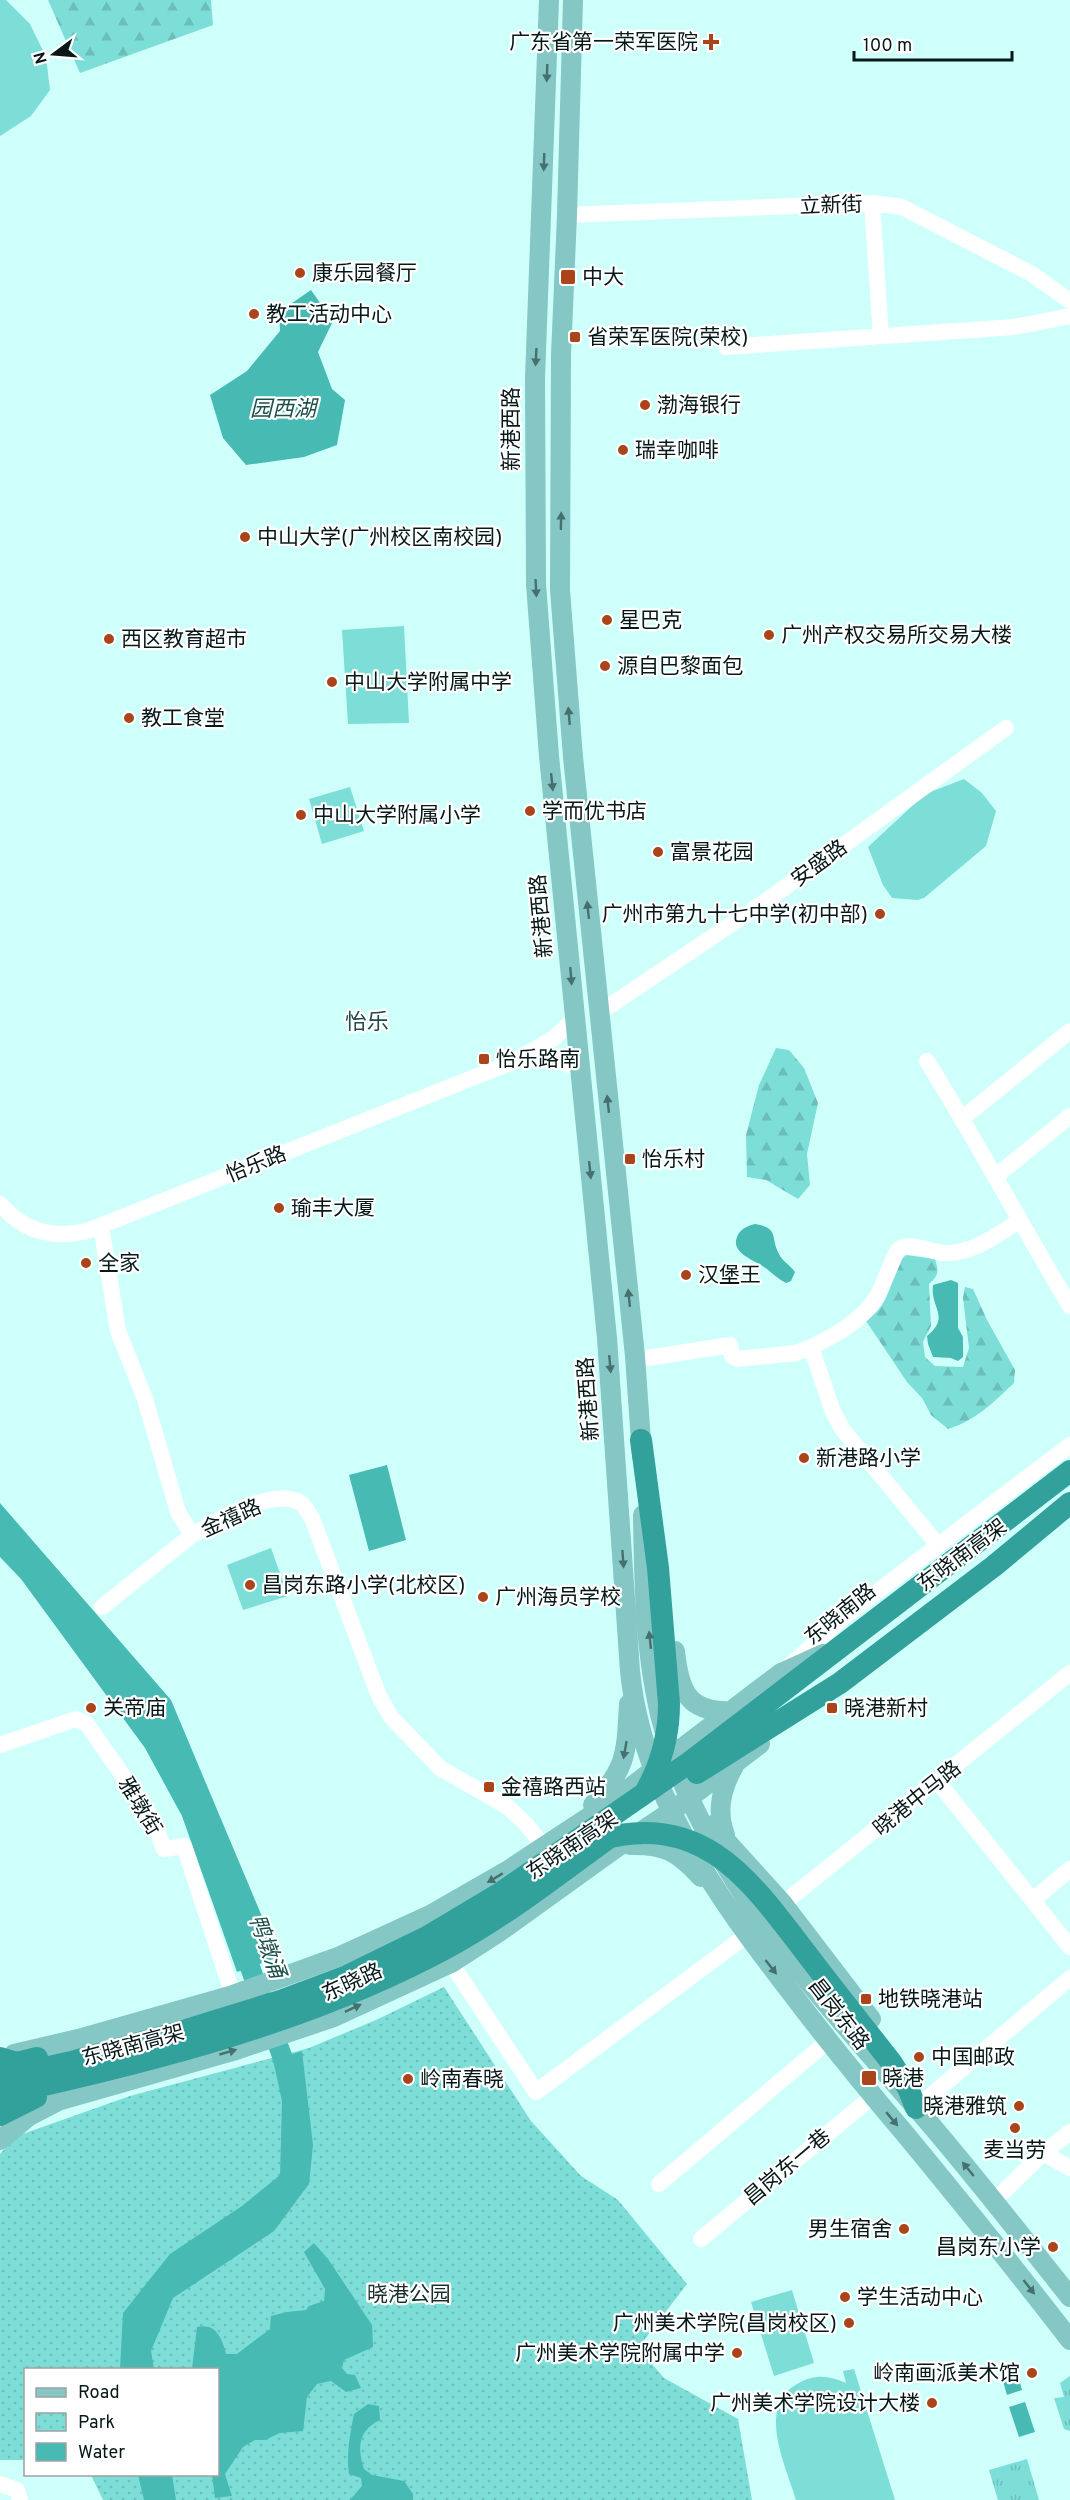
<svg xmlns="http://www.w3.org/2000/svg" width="1070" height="2500" viewBox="0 0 1070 2500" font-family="Overpass,'Noto Sans SC',sans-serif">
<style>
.grass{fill:url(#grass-tufts)}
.forest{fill:url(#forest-firs)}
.park{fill:url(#park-dots)}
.pitch{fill:#7dded8}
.water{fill:#47bab4}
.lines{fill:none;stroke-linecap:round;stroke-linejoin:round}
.river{stroke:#47bab4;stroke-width:20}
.minor{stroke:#fff;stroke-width:16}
.major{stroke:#84c7c4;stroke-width:20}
.highway{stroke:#32a19c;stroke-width:22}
.oneway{fill:#45706e}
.poi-dot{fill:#aa441a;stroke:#fff;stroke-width:2}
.labels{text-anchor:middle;stroke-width:4.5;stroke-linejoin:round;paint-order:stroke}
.poi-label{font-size:21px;fill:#061817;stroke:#fff;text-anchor:start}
.street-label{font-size:21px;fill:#061817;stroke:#fff}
.park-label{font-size:21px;fill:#1a2f2d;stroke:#fff}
.water-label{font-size:22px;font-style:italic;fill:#1d4f4c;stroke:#fff}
.neighbourhood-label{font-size:22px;fill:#214c4a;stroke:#fff}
</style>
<defs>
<pattern id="grass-tufts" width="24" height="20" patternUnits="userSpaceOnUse" patternTransform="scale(1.5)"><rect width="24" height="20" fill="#7dded8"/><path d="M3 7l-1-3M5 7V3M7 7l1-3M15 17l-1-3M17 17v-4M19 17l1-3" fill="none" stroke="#6bbeb9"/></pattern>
<pattern id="forest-firs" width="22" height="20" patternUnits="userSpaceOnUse" patternTransform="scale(1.5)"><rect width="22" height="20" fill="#7dded8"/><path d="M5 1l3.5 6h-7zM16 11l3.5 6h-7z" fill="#6bbeb9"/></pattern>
<pattern id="park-dots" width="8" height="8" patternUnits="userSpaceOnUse" patternTransform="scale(1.5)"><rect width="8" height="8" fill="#7dded8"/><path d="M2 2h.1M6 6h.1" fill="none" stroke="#6bbeb9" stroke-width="1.8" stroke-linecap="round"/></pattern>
</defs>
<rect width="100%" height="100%" fill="#cffffb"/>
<!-- grass -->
<path class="grass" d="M1070,2376V2431L1064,2429L1054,2398L1064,2397L1060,2383Z
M1027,2459L1039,2500H998L989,2470Z"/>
<!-- forest -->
<path class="forest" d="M48,0H211L213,25L80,73Z
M776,1048L789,1050L804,1068L818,1103L807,1154L810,1185L798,1199L766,1180L747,1177L746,1135L759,1085Z
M906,1255L935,1259C939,1272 939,1275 929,1284L931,1326L923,1342L925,1357L935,1366L963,1367L969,1348L963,1298L965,1287L973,1289L987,1320L1015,1370L1014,1383C994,1402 975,1421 948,1429L931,1415L922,1398L907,1382L866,1321C897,1300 887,1271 906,1255Z"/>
<!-- park -->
<path class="park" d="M444,1987L531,2121L581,2176L618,2200L687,2284L638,2348L664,2378L738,2419L752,2500H103L91,2475L218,2474V2370H26L25,2460H0V2154L17,2136L130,2096L309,2048L376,2020Z"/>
<!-- pitch -->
<path class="pitch" d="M0,0H6L30,24L46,57L50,90L31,116L0,136Z
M404,626L409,723L348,724L342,630Z
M964,779L982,793L996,811L986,846L924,898L917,900L892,898L883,885L868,847L925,794Z
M350,787L364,831L322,844L309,799Z
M271,1548L288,1596L243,1610L227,1565Z
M792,2290L814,2363L774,2376L751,2302Z
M854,2369L895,2500H796C786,2466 756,2407 797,2384C814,2374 828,2375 846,2383L843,2371Z"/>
<!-- water -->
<path class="water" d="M311,290L333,321L318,352L332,389L345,400L337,445L304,457L246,465L223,438L210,395L247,371L280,331L279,312Z
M755,1224C780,1228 770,1238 779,1254C782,1261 790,1265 795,1272L791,1281L786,1283C778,1279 773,1274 767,1269C757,1261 730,1254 737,1237C740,1229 747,1226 755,1224Z
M951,1280L958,1283V1328L963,1337V1357L958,1361L951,1358L933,1357L928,1344L927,1336C951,1316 930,1309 933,1285Z
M387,1465L406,1540L369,1551L349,1475Z
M0,1503L171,1700L279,1957L237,1972L182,1816L145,1748L21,1579L0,1557Z
M302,2051L313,2145L309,2184L274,2231L173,2298L151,2351L154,2369H120L123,2313L170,2254L242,2206L280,2175L282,2101L273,2060Z
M314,2243L328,2259L372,2325L373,2347L344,2360L342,2368L347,2374L355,2375L361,2388L346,2392L331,2381L317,2384L307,2397L303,2431L280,2433L265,2440H255L243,2447L225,2474L232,2496L215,2498L212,2475L218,2474V2370L192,2369L197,2327C216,2323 222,2338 226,2354H237L270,2329L271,2316L287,2312L306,2310L309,2306L324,2301L325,2289L304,2252Z
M1014,2361L1022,2390L1007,2395L1000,2371L1006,2369L1005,2364Z
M1025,2402L1035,2432L1019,2437L1009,2407Z
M368,2404L379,2406L380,2420C358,2431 357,2447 364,2469L372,2475L404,2481L413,2494V2500H350L362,2486L361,2478L349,2474C346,2454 350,2434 354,2414Z
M138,2475H172L176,2500H144Z"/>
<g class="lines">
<!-- river -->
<path class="river" d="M241,1942L291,2081"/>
<!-- minor -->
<path class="minor" d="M872,203L881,336
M567,215L872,203L902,207L1032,274L1070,301
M726,347L1014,327L1070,316
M599,1013L766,901L1006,728
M525,1059C546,1055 561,1060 580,1070
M927,1061C977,1141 1021,1225 1070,1306
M963,1118L1070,1031
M995,1177L1070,1116
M0,1204C24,1232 54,1240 90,1230L515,1061L554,1038L575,1018
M101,1226L118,1331L145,1399L178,1512L192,1535C217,1521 273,1486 301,1503C305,1506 309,1514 312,1518L379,1696L391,1717L440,1768L508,1807L526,1824L544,1847
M811,1347C836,1335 860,1322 876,1298C882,1289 895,1252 899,1249C910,1242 933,1252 944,1253C973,1254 995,1236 1019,1221
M635,1360L730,1345L732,1356L737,1359L796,1353L811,1347L833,1412L843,1430L938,1545
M102,1607L192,1535
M788,1667L844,1617L1070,1445
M0,1745L76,1719L87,1724L152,1818L164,1849L184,1846L233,1995
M938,1782L1070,1947
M1033,1900L1070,1869
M774,1911L1070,1673
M451,1963L536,2092L747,1935
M916,2108L1070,1978
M1043,2153L1070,2168
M659,2184L828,2041
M994,2201L1043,2153L1070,2132
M701,2239L873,2096
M0,2484L17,2490L20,2500"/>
<!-- major -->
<path class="major" d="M549,0L535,378L536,584L549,756L607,1338L630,1671C642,1793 717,1897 790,1991C827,2040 866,2088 906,2135C962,2203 1017,2271 1070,2340
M573,0L567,215L561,355L560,590L573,757L635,1356L642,1456
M643,1515C644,1585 645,1659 663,1726C705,1877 825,2002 925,2118C975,2176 1022,2237 1070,2297
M675,1651C679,1691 688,1714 734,1711
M593,1805C628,1766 626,1753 629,1704
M715,1824L727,1842L783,1904L871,2019
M725,1835C716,1811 721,1789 734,1766
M630,1845C665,1844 678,1852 701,1877
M14,2054L78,2039L233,1995L338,1957L432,1914L507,1871L610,1803L781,1673L823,1654
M0,2140L29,2116L58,2101L233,2051L334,2017L451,1963L502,1930L619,1846L672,1811L760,1744"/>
<!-- highway -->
<path class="highway" d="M641,1440L658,1568L669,1704C669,1736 661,1764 646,1791
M697,1773L840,1683L994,1566L1070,1503
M598,1840C703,1810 750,1880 806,1953C834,1990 863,2026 891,2062L908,2088L916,2108
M0,2058L17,2063L37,2058
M0,2078L71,2062L186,2030L280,2001L347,1976L427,1937L499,1894L690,1762L1070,1471
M0,2095C154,2061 310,2022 450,1946C507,1915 559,1874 611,1836
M0,2115L36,2097"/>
</g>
<!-- one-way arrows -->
<defs><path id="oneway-solid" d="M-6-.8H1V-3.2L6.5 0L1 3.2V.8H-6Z" transform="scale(1.5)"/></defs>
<g class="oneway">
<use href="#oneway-solid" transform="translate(547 73) rotate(92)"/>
<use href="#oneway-solid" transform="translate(544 162) rotate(92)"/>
<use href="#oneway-solid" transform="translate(536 357) rotate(93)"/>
<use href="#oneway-solid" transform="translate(561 521) rotate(-89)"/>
<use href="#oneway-solid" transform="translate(536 588) rotate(87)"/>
<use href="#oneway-solid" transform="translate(569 716) rotate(-95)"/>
<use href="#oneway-solid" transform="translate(552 782) rotate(84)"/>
<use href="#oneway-solid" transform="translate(588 910) rotate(-96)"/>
<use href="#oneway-solid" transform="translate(571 976) rotate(85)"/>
<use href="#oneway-solid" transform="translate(608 1104) rotate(-96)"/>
<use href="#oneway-solid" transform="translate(590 1170) rotate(84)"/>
<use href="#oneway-solid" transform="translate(629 1298) rotate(-96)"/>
<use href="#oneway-solid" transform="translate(610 1364) rotate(85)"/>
<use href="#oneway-solid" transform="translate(623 1559) rotate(86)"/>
<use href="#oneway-solid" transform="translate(650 1640) rotate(-96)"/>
<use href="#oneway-solid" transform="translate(625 1750) rotate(100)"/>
<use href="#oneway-solid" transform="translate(495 1878) rotate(149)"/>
<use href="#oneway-solid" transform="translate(771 1967) rotate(52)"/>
<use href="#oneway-solid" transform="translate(353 2008) rotate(-25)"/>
<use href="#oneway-solid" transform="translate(228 2052) rotate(-16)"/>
<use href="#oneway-solid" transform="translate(892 2119) rotate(50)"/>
<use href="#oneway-solid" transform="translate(968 2169) rotate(-129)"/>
<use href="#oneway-solid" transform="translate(1029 2287) rotate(52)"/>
</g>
<!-- markers -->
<g class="poi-dot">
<path d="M708 33h6v6h6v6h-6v6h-6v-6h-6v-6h6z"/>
<circle cx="300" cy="273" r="6"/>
<rect x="560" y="269" width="16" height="16" rx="3"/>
<circle cx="254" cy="314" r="6"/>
<rect x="569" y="331" width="12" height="12" rx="3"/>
<circle cx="645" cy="405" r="6"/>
<circle cx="623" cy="450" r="6"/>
<circle cx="245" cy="537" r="6"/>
<circle cx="607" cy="620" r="6"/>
<circle cx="769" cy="635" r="6"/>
<circle cx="109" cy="639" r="6"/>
<circle cx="605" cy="666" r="6"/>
<circle cx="332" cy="682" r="6"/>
<circle cx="129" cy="718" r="6"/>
<circle cx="530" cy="811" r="6"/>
<circle cx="301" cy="815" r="6"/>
<circle cx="658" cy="852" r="6"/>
<circle cx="880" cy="914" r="6"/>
<rect x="478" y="1053" width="12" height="12" rx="3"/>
<rect x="624" y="1153" width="12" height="12" rx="3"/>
<circle cx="279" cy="1208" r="6"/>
<circle cx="86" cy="1263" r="6"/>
<circle cx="686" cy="1275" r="6"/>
<circle cx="804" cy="1458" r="6"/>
<circle cx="250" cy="1585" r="6"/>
<circle cx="483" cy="1597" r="6"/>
<circle cx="91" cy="1708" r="6"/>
<rect x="826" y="1702" width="12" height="12" rx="3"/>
<rect x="483" y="1781" width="12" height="12" rx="3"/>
<rect x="860" y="1993" width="12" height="12" rx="3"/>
<circle cx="919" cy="2057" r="6"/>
<rect x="861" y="2070" width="16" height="16" rx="3"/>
<circle cx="408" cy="2079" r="6"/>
<circle cx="1019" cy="2106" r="6"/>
<circle cx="1015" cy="2128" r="6"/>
<circle cx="904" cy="2229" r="6"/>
<circle cx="1053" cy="2247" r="6"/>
<circle cx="845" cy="2297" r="6"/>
<circle cx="849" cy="2323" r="6"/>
<circle cx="737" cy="2353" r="6"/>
<circle cx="1032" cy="2373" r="6"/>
<circle cx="932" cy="2403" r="6"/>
</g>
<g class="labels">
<!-- poi labels -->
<g class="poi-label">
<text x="698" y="49" text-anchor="end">广东省第一荣军医院</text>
<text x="312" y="280">康乐园餐厅</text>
<text x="582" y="284">中大</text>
<text x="266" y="321">教工活动中心</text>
<text x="587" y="344">省荣军医院(荣校)</text>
<text x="657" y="412">渤海银行</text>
<text x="635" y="457">瑞幸咖啡</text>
<text x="257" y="544">中山大学(广州校区南校园)</text>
<text x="619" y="627">星巴克</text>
<text x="781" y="642">广州产权交易所交易大楼</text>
<text x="121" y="646">西区教育超市</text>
<text x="617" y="673">源自巴黎面包</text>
<text x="344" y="689">中山大学附属中学</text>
<text x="141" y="725">教工食堂</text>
<text x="542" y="818">学而优书店</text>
<text x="313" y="822">中山大学附属小学</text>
<text x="670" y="859">富景花园</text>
<text x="868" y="921" text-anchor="end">广州市第九十七中学(初中部)</text>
<text x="496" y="1066">怡乐路南</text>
<text x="642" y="1166">怡乐村</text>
<text x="291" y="1215">瑜丰大厦</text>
<text x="98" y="1270">全家</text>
<text x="698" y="1282">汉堡王</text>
<text x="816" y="1465">新港路小学</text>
<text x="262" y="1592">昌岗东路小学(北校区)</text>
<text x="495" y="1604">广州海员学校</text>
<text x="103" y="1715">关帝庙</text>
<text x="844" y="1715">晓港新村</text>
<text x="501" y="1794">金禧路西站</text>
<text x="878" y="2006">地铁晓港站</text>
<text x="931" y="2064">中国邮政</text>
<text x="882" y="2085">晓港</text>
<text x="420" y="2086">岭南春晓</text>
<text x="1007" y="2113" text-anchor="end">晓港雅筑</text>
<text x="1015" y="2157" text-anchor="middle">麦当劳</text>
<text x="892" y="2236" text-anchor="end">男生宿舍</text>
<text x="1041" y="2254" text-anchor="end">昌岗东小学</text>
<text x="857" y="2304">学生活动中心</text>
<text x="837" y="2330" text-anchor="end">广州美术学院(昌岗校区)</text>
<text x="725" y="2360" text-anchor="end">广州美术学院附属中学</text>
<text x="1020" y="2380" text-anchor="end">岭南画派美术馆</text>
<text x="920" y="2410" text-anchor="end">广州美术学院设计大楼</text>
</g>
<!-- street labels -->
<g class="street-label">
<text transform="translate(831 205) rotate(-2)" y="7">立新街</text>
<text transform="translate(511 429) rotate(-90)" y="7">新港西路</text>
<text transform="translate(819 863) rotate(-36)" y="7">安盛路</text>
<text transform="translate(541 916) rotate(-95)" y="7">新港西路</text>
<text transform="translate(256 1164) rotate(-22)" y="7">怡乐路</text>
<text transform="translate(588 1399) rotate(-94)" y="7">新港西路</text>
<text transform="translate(231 1518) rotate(-24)" y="7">金禧路</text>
<text transform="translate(962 1555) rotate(-37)" y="7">东晓南高架</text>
<text transform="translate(840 1614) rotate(-39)" y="7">东晓南路</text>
<text transform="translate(917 1798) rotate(-39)" y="7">晓港中马路</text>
<text transform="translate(140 1806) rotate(59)" y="7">雅墩街</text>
<text transform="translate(572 1845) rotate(-34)" y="7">东晓南高架</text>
<text transform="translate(352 1982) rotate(-24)" y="7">东晓路</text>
<text transform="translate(839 2014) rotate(52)" y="7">昌岗东路</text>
<text transform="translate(133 2045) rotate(-15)" y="7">东晓南高架</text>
<text transform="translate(787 2167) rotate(-40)" y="7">昌岗东一巷</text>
</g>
<!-- park labels -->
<g class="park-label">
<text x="409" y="2301">晓港公园</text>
</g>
<!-- water labels -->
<g class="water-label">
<text x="283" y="416">园西湖</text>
<text transform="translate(268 1946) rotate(70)" y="8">鸭墩涌</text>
</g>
<!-- neighbourhood labels -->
<g class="neighbourhood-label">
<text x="367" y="1029">怡乐</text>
</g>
</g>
<!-- legend -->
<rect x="24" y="2368" width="195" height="108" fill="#ffffff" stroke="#9ba3a2" stroke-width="1.5"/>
<rect x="36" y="2388" width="30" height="9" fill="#84c7c4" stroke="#9ba3a2" stroke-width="1.5"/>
<text x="78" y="2398" font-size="18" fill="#061817">Road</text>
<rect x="36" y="2413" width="30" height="18" fill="url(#park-dots)" stroke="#9ba3a2" stroke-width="1.5"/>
<text x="78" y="2428" font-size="18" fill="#061817">Park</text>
<rect x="36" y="2443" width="30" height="18" fill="#47bab4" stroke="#9ba3a2" stroke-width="1.5"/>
<text x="78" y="2458" font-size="18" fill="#061817">Water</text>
<!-- north arrow -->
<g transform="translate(54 54) rotate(254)" stroke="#ffffff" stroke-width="4.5" paint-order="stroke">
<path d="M0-4.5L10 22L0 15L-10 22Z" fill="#061817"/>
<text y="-9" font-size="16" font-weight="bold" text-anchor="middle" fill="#061817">N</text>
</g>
<!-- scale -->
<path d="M854 51v9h158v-9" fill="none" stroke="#061817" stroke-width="3"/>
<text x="863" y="51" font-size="18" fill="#061817" stroke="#ffffff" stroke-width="4.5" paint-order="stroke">100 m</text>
</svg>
